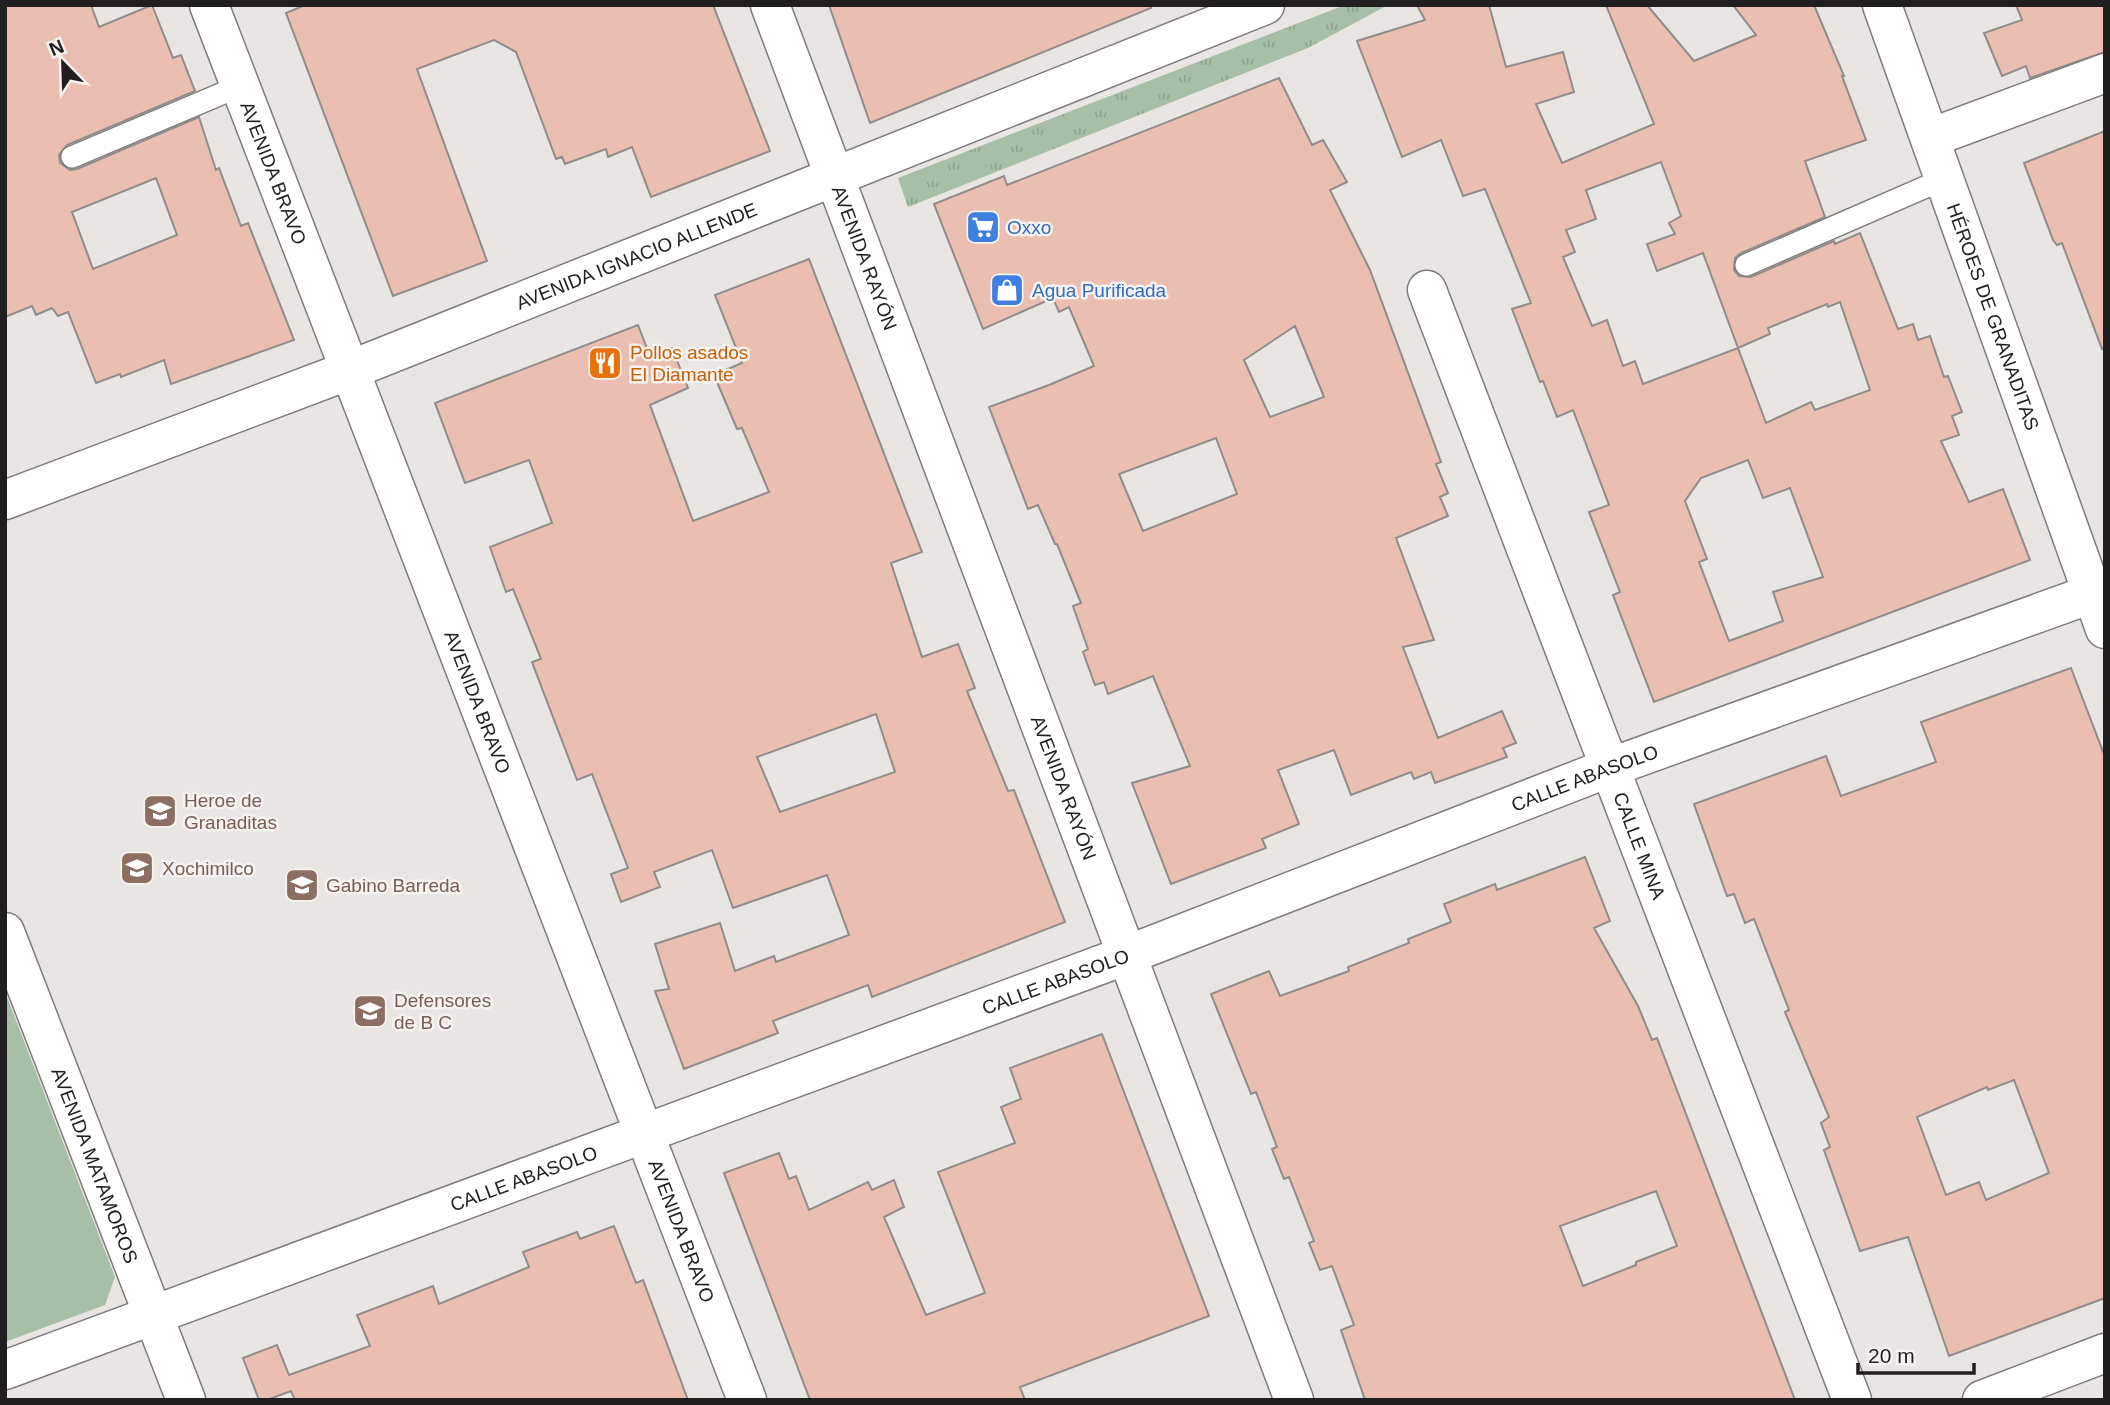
<svg xmlns="http://www.w3.org/2000/svg" width="2110" height="1405" viewBox="0 0 2110 1405" font-family="Arial,sans-serif">
<style>
.grass{fill:url(#grass-tufts)}
.park{fill:#a7bfa7}
.building{fill:#eabeb0;stroke:#908c8b;stroke-width:2;fill-rule:evenodd}
.lines{fill:none;stroke-linecap:round;stroke-linejoin:round}
.lane-casing{stroke:#7f7c7a;stroke-width:24}
.street-casing{stroke:#7f7c7a;stroke-width:41}
.secondary-casing{stroke:#7f7c7a;stroke-width:41}
.lane{stroke:#fff;stroke-width:21}
.street{stroke:#fff;stroke-width:38}
.secondary{stroke:#fff;stroke-width:38}
.labels{text-anchor:middle;stroke-width:5;stroke-linejoin:round;paint-order:stroke}
.street-label{font-size:19px;fill:#201e1e;stroke:#f6f2f0}
.shop-label{font-size:19px;fill:#366cbe;stroke:#f6f2f0;text-anchor:start}
.food-label{font-size:19px;fill:#c56008;stroke:#f6f2f0;text-anchor:start}
.education-label{font-size:19px;fill:#785e54;stroke:#f6f2f0;text-anchor:start}
</style>
<defs>
<pattern id="grass-tufts" width="24" height="20" patternUnits="userSpaceOnUse" patternTransform="scale(1.75)"><rect width="24" height="20" fill="#a7bfa7"/><path d="M3 7l-1-3M5 7V3M7 7l1-3M15 17l-1-3M17 17v-4M19 17l1-3" fill="none" stroke="#8fa48f"/></pattern>
</defs>
<rect width="100%" height="100%" fill="#e9e5e3"/>
<!-- grass -->
<path class="grass" d="M1345,5H1388L1308,48L908,207L898,178Z"/>
<!-- park -->
<path class="park" d="M5,992L115,1277L105,1305L5,1342Z"/>
<!-- building -->
<path class="building" d="M5,5H91L99,27L152,5L173,58L181,55L195,91L67,145L59,155L60,163L70,170L77,169L199,117L216,170L219,168L241,226L248,223L294,340L171,384L164,360L121,377L120,374L96,383L68,312L58,316L52,308L36,315L32,306L5,317ZM156,178L177,235L93,269L72,212Z
M305,5H713L770,151L651,197L632,147L608,157L606,149L565,164L562,157L556,159L516,52L494,40L417,69L487,261L393,296L286,13Z
M829,5H1150L1151,8L870,123Z
M1417,5H1489L1506,67L1563,52L1574,92L1536,104L1562,163L1654,124L1606,5H1647L1694,61L1756,35L1733,5H1814L1844,76H1842L1866,140L1805,161L1825,217L1741,253L1735,258L1734,270L1739,276L1751,277L1834,241L1835,244L1860,233L1898,329L1913,324L1918,340L1930,336L1944,377L1948,376L1962,412L1952,416L1959,435L1941,441L1969,502L2003,489L2030,560L1654,702L1613,595L1620,592L1589,512L1609,505L1573,410L1557,417L1543,381L1540,382L1512,309L1531,303L1485,189L1463,196L1441,140L1402,157L1357,41L1425,20ZM1661,162L1681,216L1669,223L1675,234L1647,244L1657,271L1703,253L1738,348L1770,334L1768,328L1827,304L1828,307L1840,302L1870,390L1815,410L1811,402L1766,423L1738,348L1643,384L1635,361L1623,366L1607,320L1592,326L1563,257L1575,252L1566,230L1596,219L1586,190ZM1748,460L1763,498L1790,488L1823,577L1773,592L1783,621L1729,641L1699,562L1707,559L1685,501L1701,478Z
M2016,5H2105V52L2030,78L2026,66L2002,76L1984,33L2022,20Z
M1279,78L1312,145L1323,140L1347,182L1330,190L1370,270L1441,462L1436,464L1448,493L1440,497L1448,516L1396,538L1434,640L1403,647L1438,738L1502,711L1516,743L1503,748L1507,757L1435,783L1431,772L1414,779L1411,772L1351,795L1334,750L1278,770L1299,824L1262,839L1266,848L1171,884L1132,783L1190,766L1153,676L1108,694L1104,682L1095,685L1083,652L1088,649L1073,606L1081,603L1057,544H1055L1038,505L1028,509L989,407L1049,385L1094,366L1069,307L1059,312L1053,298L983,329L934,204L1004,176L1007,185ZM1295,326L1324,397L1270,417L1244,360ZM1216,438L1237,494L1143,531L1119,474Z
M2105,131V348L2102,349L2062,243L2057,245L2053,240L2024,163Z
M809,259L922,552L891,563L922,657L958,644L975,688L967,691L1008,791L1014,790L1065,922L872,997L868,985L773,1021L778,1033L684,1069L655,991L669,989L655,944L720,923L735,971L774,956L776,962L849,935L827,875L733,908L712,850L654,872L660,887L621,902L611,874L628,868L592,774L577,780L532,662L541,659L513,589L506,592L490,547L552,523L529,460L465,483L435,403L638,325L650,356L672,348L688,388L650,405L693,521L769,492L742,428L737,429L714,375L742,363L715,295ZM876,714L895,772L780,812L757,757Z
M2071,668L2105,757V1298L1949,1356L1908,1237L1860,1251L1824,1150L1830,1147L1821,1123L1829,1117L1785,1012L1789,1010L1754,919L1745,923L1734,894L1727,896L1694,804L1826,756L1841,796L1936,762L1921,722ZM2014,1080L2049,1173L1986,1200L1979,1182L1946,1195L1917,1117L1987,1087L1988,1090Z
M1585,857L1610,921L1594,928L1638,1006L1652,1040L1657,1038L1795,1400H1365L1341,1330L1354,1325L1332,1266L1320,1270L1309,1243L1314,1241L1289,1177L1284,1179L1272,1149L1277,1147L1256,1092L1251,1094L1211,994L1269,971L1280,996L1349,971L1348,967L1409,943L1408,939L1451,922L1444,904L1495,884L1497,890ZM1656,1191L1677,1246L1636,1262V1265L1583,1286L1560,1226Z
M1102,1034L1209,1316L1020,1387L1025,1400H810L724,1173L779,1153L789,1179L796,1176L809,1210L868,1182L872,1190L894,1180L904,1207L884,1217L926,1315L985,1293L938,1172L1015,1143L1001,1107L1021,1099L1010,1068Z
M614,1226L636,1283L643,1280L688,1400H295L291,1391L267,1400H259L243,1358L277,1345L289,1375L370,1346L357,1315L433,1286L439,1304L529,1267L523,1252L577,1232L580,1239Z"/>
<g class="lines">
<!-- lane casing -->
<g class="lane-casing">
<path id="lane" d="M72,157L240,86
M1746,265L1944,179"/>
</g>
<!-- street casing -->
<g class="street-casing">
<g id="street">
<path id="s1" d="M209,5L747,1400"/>
<path id="s2" d="M770,5L1294,1400"/>
<path id="s3" d="M1882,5L2105,629"/>
<path d="M1930,138L2105,73"/>
<path id="s4" d="M1427,290L1852,1400"/>
<path id="s5" d="M5,932L186,1400"/>
<path id="s6" d="M5,1370L1127,955L1611,767L2105,589"/>
</g>
</g>
<!-- secondary casing -->
<g class="secondary-casing">
<g id="secondary">
<path id="s7" d="M5,500L350,370L1265,5"/>
<path d="M1982,1400L2105,1353"/>
</g>
</g>
<!-- lane -->
<use href="#lane" class="lane"/>
<!-- street -->
<use href="#street" class="street"/>
<!-- secondary -->
<use href="#secondary" class="secondary"/>
</g>
<!-- icons -->
<defs>
<g id="supermarket-square" transform="scale(1.75)"><rect x="-9" y="-9" width="18" height="18" rx="4" fill="#3f7fe0" stroke="#f6f2f0"/><path d="M-6-5.5h2.5l.6 2H6L4.5 2H-2.5L-4.4-4H-6ZM-1.5 3.2a1.3 1.3 0 1 0 .1 0ZM3 3.2a1.3 1.3 0 1 0 .1 0Z" fill="#fff"/></g>
<g id="shop-square" transform="scale(1.75)"><rect x="-9" y="-9" width="18" height="18" rx="4" fill="#3f7fe0" stroke="#f6f2f0"/><path d="M-5-2.5h2.3a2.7 3.5 0 0 1 5.4 0H5L5.5 6h-11ZM-1.5-2.5h3a1.5 2.3 0 0 0-3 0Z" fill="#fff"/></g>
<g id="restaurant-square" transform="scale(1.75)"><rect x="-9" y="-9" width="18" height="18" rx="4" fill="#e8710a" stroke="#f6f2f0"/><path d="M-5-6h1v4h1v-4h1v4h1v-4h1v5L-1.5 .5V6h-2V.5L-5-1ZM5-6V6H3V1.5H1.5Q1.5-4 5-6Z" fill="#fff"/></g>
<g id="school-square" transform="scale(1.75)"><rect x="-9" y="-9" width="18" height="18" rx="4" fill="#8d6e63" stroke="#f6f2f0"/><path d="M0-5L7-2L0 1L-7-2ZM-4 1L0 2.5L4 1V4Q0 6-4 4Z" fill="#fff"/></g>
</defs>
<g fill-rule="evenodd">
<use href="#supermarket-square" x="983" y="227"/>
<use href="#shop-square" x="1007" y="290"/>
<use href="#restaurant-square" x="605" y="363"/>
<use href="#school-square" x="160" y="811"/>
<use href="#school-square" x="137" y="868"/>
<use href="#school-square" x="302" y="885"/>
<use href="#school-square" x="370" y="1011"/>
</g>
<g class="labels">
<!-- street labels -->
<g class="street-label">
<text dy="7" stroke="none"><textPath href="#s1" startOffset="180">AVENIDA BRAVO</textPath></text>
<text dy="7" stroke="none"><textPath href="#s7" startOffset="677">AVENIDA IGNACIO ALLENDE</textPath></text>
<text dy="7" stroke="none"><textPath href="#s2" startOffset="270">AVENIDA RAYÓN</textPath></text>
<text dy="7" stroke="none"><textPath href="#s3" startOffset="331">HÉROES DE GRANADITAS</textPath></text>
<text dy="7" stroke="none"><textPath href="#s1" startOffset="747">AVENIDA BRAVO</textPath></text>
<text dy="7" stroke="none"><textPath href="#s6" startOffset="1687">CALLE ABASOLO</textPath></text>
<text dy="7" stroke="none"><textPath href="#s2" startOffset="836">AVENIDA RAYÓN</textPath></text>
<text dy="7" stroke="none"><textPath href="#s4" startOffset="595">CALLE MINA</textPath></text>
<text dy="7" stroke="none"><textPath href="#s6" startOffset="1120">CALLE ABASOLO</textPath></text>
<text dy="7" stroke="none"><textPath href="#s5" startOffset="250">AVENIDA MATAMOROS</textPath></text>
<text dy="7" stroke="none"><textPath href="#s6" startOffset="553">CALLE ABASOLO</textPath></text>
<text dy="7" stroke="none"><textPath href="#s1" startOffset="1314">AVENIDA BRAVO</textPath></text>
</g>
<!-- shop labels -->
<g class="shop-label">
<text x="1007" y="234">Oxxo</text>
<text x="1032" y="297">Agua Purificada</text>
</g>
<!-- food labels -->
<g class="food-label">
<text x="630" y="359">Pollos asados<tspan x="630" dy="22">El Diamante</tspan></text>
</g>
<!-- education labels -->
<g class="education-label">
<text x="184" y="807">Heroe de<tspan x="184" dy="22">Granaditas</tspan></text>
<text x="162" y="875">Xochimilco</text>
<text x="326" y="892">Gabino Barreda</text>
<text x="394" y="1007">Defensores<tspan x="394" dy="22">de B C</tspan></text>
</g>
</g>
<!-- border -->
<rect width="2110" height="1405" fill="none" stroke="#201e1e" stroke-width="14"/>
<!-- north arrow -->
<g transform="translate(63 63) rotate(337)" stroke="#f6f2f0" stroke-width="5" paint-order="stroke">
<path d="M0-5L12 26L0 18L-12 26Z" fill="#201e1e"/>
<text y="-10" font-size="19" font-weight="bold" text-anchor="middle" fill="#201e1e">N</text>
</g>
<!-- scale -->
<path d="M1858 1363v10h116v-10" fill="none" stroke="#201e1e" stroke-width="3.5"/>
<text x="1868" y="1363" font-size="21" fill="#201e1e" stroke="#f6f2f0" stroke-width="5" paint-order="stroke">20 m</text>
</svg>
